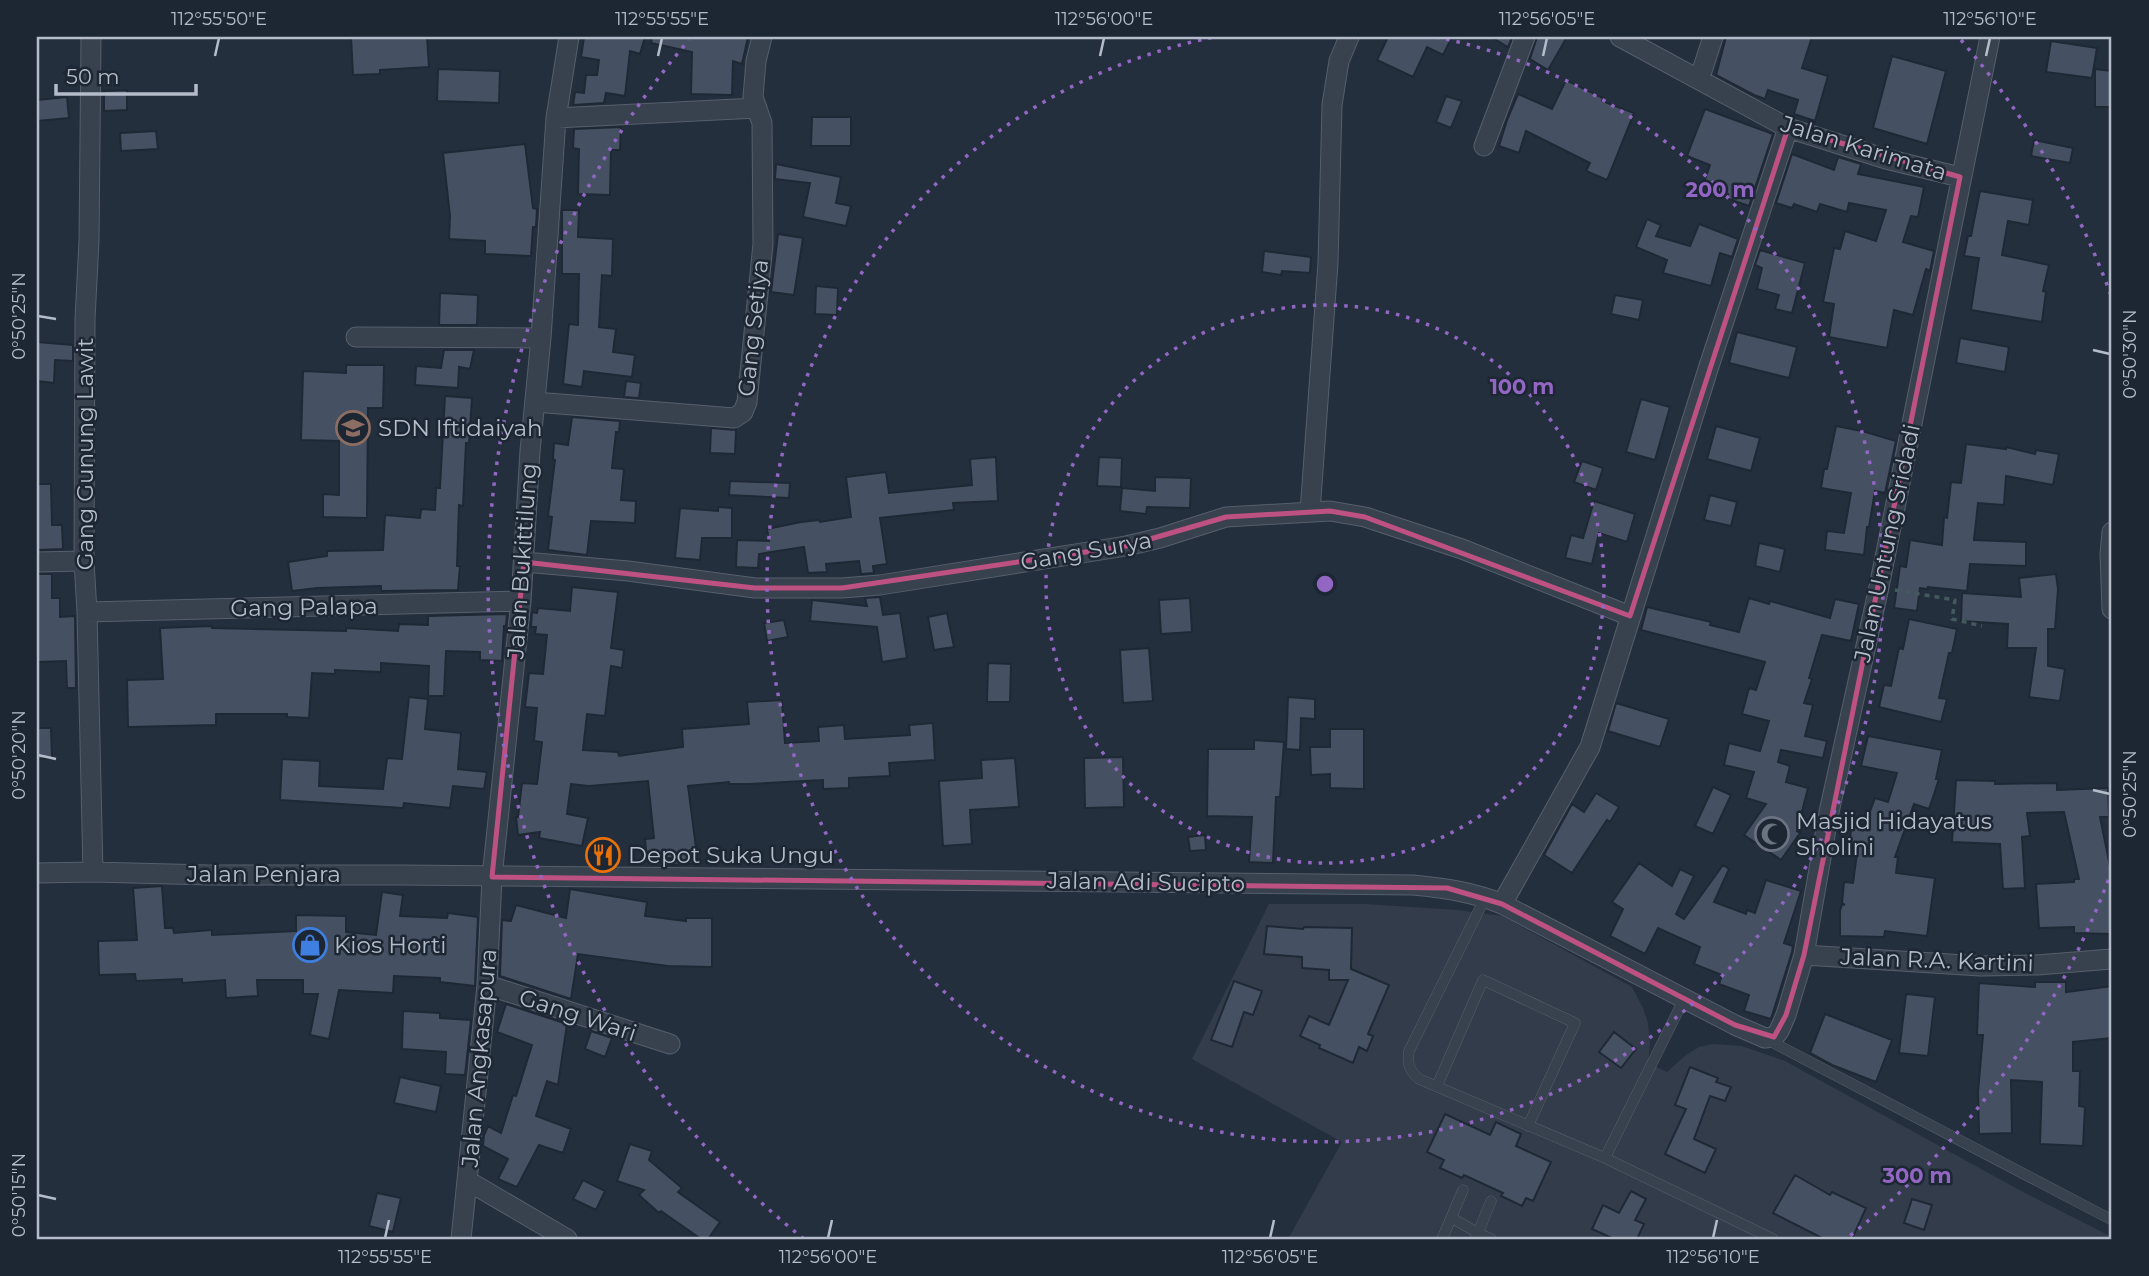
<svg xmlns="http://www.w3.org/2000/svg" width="2149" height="1276" viewBox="0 0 2149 1276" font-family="Montserrat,sans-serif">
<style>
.airport{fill:#323c4b}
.building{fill:#455162;stroke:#1f2835;stroke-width:2}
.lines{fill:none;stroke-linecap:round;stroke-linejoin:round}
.lane-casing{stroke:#565f6c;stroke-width:11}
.street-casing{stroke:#565f6c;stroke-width:21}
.path{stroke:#44595c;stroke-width:3.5;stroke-dasharray:5 5;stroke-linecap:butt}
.lane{stroke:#38414e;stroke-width:10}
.street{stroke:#38414e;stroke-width:19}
.marked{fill:none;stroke:#bd5182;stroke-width:5;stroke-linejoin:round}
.ticks{fill:none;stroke:#b4bcc9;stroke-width:2.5}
.ring{fill:none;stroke:#9266c3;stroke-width:3.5;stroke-dasharray:3.5 7}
.labels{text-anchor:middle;stroke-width:5;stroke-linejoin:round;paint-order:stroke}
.street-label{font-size:23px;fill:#b4bcc9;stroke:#1d2633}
.poi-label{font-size:23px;fill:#b4bcc9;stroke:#1d2633;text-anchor:start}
.centre{fill:#9266c3;stroke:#1d2633;stroke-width:3.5}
.ring-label{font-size:21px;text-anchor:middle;font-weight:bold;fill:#9266c3;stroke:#1d2633;stroke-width:5;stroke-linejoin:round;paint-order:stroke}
.neatline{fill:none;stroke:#b4bcc9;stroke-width:2.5}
.ticks-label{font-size:18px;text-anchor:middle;fill:#b4bcc9}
</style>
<rect width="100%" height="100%" fill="#242f3e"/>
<!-- airport -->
<path class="airport" d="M1269,904H1365L1458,910L1502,916L1632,987L1643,1008L1648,1023L1650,1044L1648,1063L1667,1072L1686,1055L1699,1047L1713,1044L1742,1046L1785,1061L2023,1192L2112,1237V1239H1288L1342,1142L1192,1059Z"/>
<!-- building -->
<path class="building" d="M351,37H427L429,67L380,70V74L353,75Z
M584,37H645L640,54L630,51L625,96L606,93L604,103L573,105L575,92L584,93L586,75H597L599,60L581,57Z
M652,37H748L742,64L733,61L732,95L691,94L692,52L651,43Z
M1388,37H1452L1443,55L1427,47L1413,77L1377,60Z
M1491,37H1512L1508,47Z
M1537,37H1567L1548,70L1530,59Z
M1726,37H1812L1802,68L1828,76L1815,121L1794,114L1798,100L1768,90L1765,99L1754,95L1716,75Z
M2051,41L2097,48L2092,78L2046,72Z
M1892,56L1946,71L1927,144L1873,128Z
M438,69L500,71L499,103L437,101Z
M2095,69L2112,71V107H2095Z
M1566,80L1603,98L1602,101L1634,113L1607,180L1586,171L1590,163L1526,131L1519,153L1499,146L1507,120L1518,94L1552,109Z
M127,90V110L104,111V91Z
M1446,96L1462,101L1451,128L1436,122Z
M67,97L69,118L37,121V100Z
M1705,109L1773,134L1749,206L1726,198L1728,194L1703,185L1710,165L1687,156Z
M812,117H851V146H811Z
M621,127L620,150H611L610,195L578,194L579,149L573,148L574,129Z
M156,131L158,149L121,151L120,133Z
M2034,140L2073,148L2070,163L2031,156Z
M525,144L533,208L537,209L536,227H533L531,256L485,254V241L449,239L450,216L443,153Z
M1792,154L1834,170L1838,157L1861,164L1858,174L1924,187L1918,217L1911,216L1903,242L1934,251L1930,271L1926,269L1913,315L1894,310L1887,348L1829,337L1834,304L1823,302L1834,248L1840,249L1845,231L1876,241L1886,210L1849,203L1847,212L1820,204L1817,212L1794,204L1792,208L1776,203Z
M776,164L841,177L836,203L851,206L846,226L803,217L810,183L775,179Z
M1980,191L2033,200L2029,225L2008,221L2002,255L2049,265L2043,291L2046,292L2042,322L1971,310L1979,258L1964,256L1968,236H1971Z
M562,210H579L578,237L613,239L612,276L602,275L599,327L616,329L613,352L635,355L632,377L584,371L582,387L563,384L569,324L578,325L579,274H562Z
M1647,219L1661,225L1656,236L1690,246L1699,224L1738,239L1732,257L1720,253L1711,286L1663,273L1667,260L1636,247Z
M778,234L803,238L794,295L771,292Z
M1760,250L1805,263L1792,313L1775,309L1779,295L1757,289L1762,268L1755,265Z
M1264,251L1311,257L1310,273L1282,271L1281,275L1262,272Z
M816,286L838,288L837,315L815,314Z
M440,293L478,295L477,325H439Z
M1615,295L1643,300L1639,320L1611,314Z
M1737,332L1797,347L1789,378L1729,363Z
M1960,338L2009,347L2005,372L1956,363Z
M37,342L73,345V361L55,360L54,383L37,381Z
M444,350H474L470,369L459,367L458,388L415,385L416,366L441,368Z
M346,365H384L383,408H368L367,518L323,517V494L339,495V441L301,440L303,371L346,373Z
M626,381L641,383L639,398L624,397Z
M445,396L472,398L469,443H466L463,506L459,505L457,566H460L458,590L381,591V586L317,588L292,591L288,562L327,556V551L383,550L385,515L420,518L421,509L435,510L436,488H440Z
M1641,399L1670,407L1655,460L1626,452Z
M572,417L620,421L619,432H616L612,468L624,469L621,500L636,501L635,523L591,521L587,555L548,550L552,517L548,516L555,460L553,459L554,443L568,445Z
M1716,426L1760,438L1751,471L1707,459Z
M1836,426L1862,431L1896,441L1885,493L1875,491L1869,527H1867L1864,555L1825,550L1827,531L1844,533L1851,493L1821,488L1824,469H1827Z
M711,428L736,430L735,454L710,453Z
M1966,444L2006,449V447L2035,454L2036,450L2059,454L2053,485L2006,476L2004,505L1978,503L1974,540L2026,542V566L1970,564L1967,591L1928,587V589L1920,588L1917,611L1894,608L1900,566L1906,567L1910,540L1942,545L1944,517L1947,518L1951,482L1961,483Z
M996,457L998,501L953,503L954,510L880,518L887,564L873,566L874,573L861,574L859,561L826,564L827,572L808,573L804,547L759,554L758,568L736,567L737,540L769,541L767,529L801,522L819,520L820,522L851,517L846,477L886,472L889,493L972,485L970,459Z
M1099,457L1122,458L1121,487L1097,486Z
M1582,461L1603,468L1596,490L1574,482Z
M1155,477L1191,478L1190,508L1147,507L1146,514L1120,511L1122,488L1155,491Z
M730,481L790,483L789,498L729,495Z
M37,484H51L52,525H62L63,549L38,550Z
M1710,495L1737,502L1731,526L1704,520Z
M1594,501L1635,514L1627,542L1599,533L1592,564L1565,558L1571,535L1583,538Z
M718,507L732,508V538H702L700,560L675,558L680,508L718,511Z
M1759,543L1785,549L1780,572L1755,566Z
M37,574H52V598H60V617L75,616L76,688H67L66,661L37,662Z
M2056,574L2058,589L2055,629H2048V666L2065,669L2060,701L2029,697L2036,648H2007L2008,624L1961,621L1962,593L2021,597L2019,578Z
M572,587L618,592L611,648L624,650L622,668L611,666L605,716L587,714L583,750L618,752L619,756L683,747L682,729L749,724L747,702L782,700L785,743L819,741L818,727L844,725L845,739L910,735L909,725L933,723L935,760L889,763L890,776L849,778V788L823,789V780L749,784H729V782L688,786L698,863L673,865L672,858L647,860L645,839L654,838L648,781L589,786L571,784L567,814L588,818L582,846L539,838L540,832L518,835L516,817H518L522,783L537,784L542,742L534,741L537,708L525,707L529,673L543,674L547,635L535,634L536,627H531L532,612L537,613L538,608L570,611Z
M880,597L883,615L900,613L907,658L882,662L877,627L810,621L812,600L867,606L865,598Z
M1190,598L1192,632L1161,634L1159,600Z
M1749,598L1769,604L1770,601L1830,618L1835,599L1859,604L1851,641L1822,635L1809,678L1812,679L1804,703L1813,705L1805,736L1827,741L1823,758L1781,750L1778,762L1790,766L1786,782L1808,788L1797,831L1800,833L1781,860L1744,835L1766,804L1746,798L1754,772L1724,765L1729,743L1760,751L1769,721L1742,714L1749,688L1756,690L1765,662L1641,630L1647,607L1711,622L1710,625L1739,632Z
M947,613L954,647L934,650L928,617Z
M507,614L506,626H504L502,661L480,660V652L446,651L444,696H428L429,666L381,663V672L335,670V674L312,673L309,718L287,717V714H216V725L128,727L127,680L163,679L160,628L212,626V628L346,631V628L398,631L399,624L428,625V616Z
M1909,619L1957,629L1952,653H1949L1939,698L1947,699L1941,722L1879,707L1884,685L1891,686L1899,648L1903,649Z
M784,620L788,637L767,641L764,623Z
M1149,648L1153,701L1123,703L1120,650Z
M988,663L1011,664L1010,702H987Z
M409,697L428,699L425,729L461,733L458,769L487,772L484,789L453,786L450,808L404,803L403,808L280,800L282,759L320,761L319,786L383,789L387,758L402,759Z
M1288,697L1315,699V719L1301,718L1300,750L1286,749Z
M1616,703L1669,719L1660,747L1608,731Z
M37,728H51L52,758L37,759Z
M1330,729H1364V789L1330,788V774L1311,775L1310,747H1330Z
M1868,736L1942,750L1936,779H1939L1929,809L1914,804L1895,857H1898L1896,873L1935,878L1927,936L1885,931L1884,937L1840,936V911L1842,904L1845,905L1842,903L1844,882L1853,883L1858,846L1849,845L1852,823L1865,825L1875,798L1888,802L1897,773L1861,766Z
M1254,740L1284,742L1280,797H1276L1273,863L1249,862L1252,817L1207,816L1208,749H1254Z
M1123,757L1124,807L1085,808L1084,758Z
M1015,758L1019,807L970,810L972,844L943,846L939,781L982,778L981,760Z
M1956,780L1995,781V784L2057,783V790L2108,788L2109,817H2100L2110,866V934L2074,933V927L2039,928L2036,884L2074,882V879H2079L2064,812L2027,813L2030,836L2022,837L2025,888L2003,889L2000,844L1952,842Z
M1713,787L1731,795L1713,834L1695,826Z
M1596,793L1619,807L1610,822L1607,820L1572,873L1544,855L1572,804L1584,812Z
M1205,835L1206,850L1190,851L1188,837Z
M1639,863L1672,886L1680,869L1694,876L1676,914L1684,919L1723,865L1729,869L1714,902L1746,914L1747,910L1755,913L1766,880L1801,891L1784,943L1793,946L1792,952L1771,1019L1744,1011L1749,995L1719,984L1722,975L1694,964L1700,947L1658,928L1645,954L1610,936L1623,909L1612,902Z
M162,886L165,928H173L174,933L212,930V935L296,931V915L346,916V932L376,935L382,892L403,895L400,916L447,918L448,913L478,917L475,986L440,982V978L394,976L393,993L339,990L329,1039L310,1035L318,994H303V980H257L258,996L226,998L225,980L182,983V979L136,981L135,974L99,975L98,941L137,940L133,888Z
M570,889L647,902L645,916L686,921V918H712V967L668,966L578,954L571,999L500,976L502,920L511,921L516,905L566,918Z
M1267,926L1303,929L1304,927L1352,928L1351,969L1389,985L1368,1034L1373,1036L1367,1051L1359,1047L1353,1063L1319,1048L1320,1045L1300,1036L1309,1016L1329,1025L1348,980H1329V970L1302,968V957L1264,954Z
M1234,981L1262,991L1253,1015L1244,1012L1232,1047L1211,1040Z
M2035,982H2066V992L2112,986V1038L2073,1042V1071H2080L2079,1106L2085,1107L2083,1146L2040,1144L2042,1082L2011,1080L2012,1133L1979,1134L1978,1092L1983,1035H1977L1979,983L2035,987Z
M1906,994L1935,997L1928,1056L1899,1053Z
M506,1004L567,1024L558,1085L547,1081L536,1116L571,1129L563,1153L539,1145L517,1187L498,1179L508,1159L483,1146L484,1135L488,1126L501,1133L513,1095L516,1096L532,1045L497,1032Z
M403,1011L440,1013V1018L471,1020L465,1075L445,1074L446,1052L402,1049Z
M1825,1014L1892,1040L1876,1082L1832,1065L1810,1053Z
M591,1031L612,1038L605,1057L585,1049Z
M1614,1032L1636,1049L1621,1068L1599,1052Z
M1690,1067L1718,1078L1716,1082L1731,1087L1725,1101L1710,1096L1694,1139L1716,1149L1705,1173L1665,1154L1686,1109L1675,1105Z
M400,1077L441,1086L436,1112L394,1103Z
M1445,1114L1490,1135L1496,1122L1521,1134L1516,1146L1551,1162L1533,1201L1526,1198L1522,1206L1501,1196L1503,1193L1464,1175L1462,1178L1440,1168L1444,1160L1427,1152Z
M630,1144L652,1151L649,1160L682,1188L678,1192L720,1222L708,1239H701L661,1211L659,1213L639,1195L644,1190L617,1181Z
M1795,1175L1830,1195L1832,1192L1866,1208L1852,1239H1824L1773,1213Z
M583,1180L605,1191L596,1210L573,1199Z
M1631,1191L1646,1199L1635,1220L1644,1224L1637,1239H1614L1592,1229L1603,1205L1619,1213Z
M377,1193L401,1198L393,1232L369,1226Z
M1912,1199L1932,1205L1924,1230L1904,1223Z"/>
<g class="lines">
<!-- lane casing -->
<g class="lane-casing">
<path id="lane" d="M1485,898L1409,1051C1407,1064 1409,1070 1419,1079L1605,1158L1684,999
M1768,1040L2112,1220
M1437,1086L1483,980L1575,1023L1528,1126
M1605,1158L1773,1239
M1452,1218L1478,1233L1491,1201
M1442,1239L1463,1190
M1475,1239L1478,1233L1491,1239"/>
</g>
<!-- street casing -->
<g class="street-casing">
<path id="street" d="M91,37L89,241L85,319L84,561L87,612L93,872
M1620,37L1788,128L1886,159L1960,177
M1699,80L1713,37
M556,118L757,108
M1484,146L1525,37
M356,337L541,338
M535,402L734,418L743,412L747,402L763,244L762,123L753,97L756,61L762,37
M1310,512L1328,263L1332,105L1339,61L1349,37
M2112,532L2110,554L2112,609
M37,562L84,561
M524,562L628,571L755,588H842L880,585L1126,546L1160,538L1226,517L1330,511L1365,517L1462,549L1630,616
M87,612L521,601
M37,873L93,872L209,875H400L1413,885C1444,888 1473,892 1502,904L1735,1025L1765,1038L1774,1037L1779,1031L1786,1015L1804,955L1829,812L1879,587L1990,37
M1502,904L1590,747L1709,366L1788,128
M1804,955L1981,966L2037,965L2112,959
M487,985L670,1044
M468,1181L567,1239
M461,1239L487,985L492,877L521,601L530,451L541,338L556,118L569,37"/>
</g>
<!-- path -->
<path class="path" d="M1895,590L1955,600L1952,619L1982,626"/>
<!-- lane -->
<use href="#lane" class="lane"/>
<!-- street -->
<use href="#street" class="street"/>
</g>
<!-- marked area -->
<path class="marked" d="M1788,128L1960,177L1804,955L1786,1015L1774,1037L1735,1025L1502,904L1447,888L492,877L524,562L755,588H842L1126,546L1226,517L1330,511L1365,517L1630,616Z"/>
<!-- ticks -->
<path class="ticks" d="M215,56L219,38M658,56L662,38M1100,56L1104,38M1543,56L1547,38M1986,56L1990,38M38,316L56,319M2093,350L2110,354M38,755L56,759M2093,790L2110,794M38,1195L56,1199M385,1238L389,1220M828,1238L832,1220M1270,1238L1274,1220M1713,1238L1717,1220"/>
<!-- distance rings -->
<g class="ring">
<circle cx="1325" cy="584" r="279"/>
<path d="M1436 37A558 558 0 1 1 1214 37"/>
<path d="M2112 870A837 837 0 0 1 1846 1239M804 1239A837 837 0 0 1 689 40M1961 40A837 837 0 0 1 2112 298"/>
</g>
<!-- icons -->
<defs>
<g id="school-ring" transform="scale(1.75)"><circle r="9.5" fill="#1d2633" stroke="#8d6e63" stroke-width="1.5"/><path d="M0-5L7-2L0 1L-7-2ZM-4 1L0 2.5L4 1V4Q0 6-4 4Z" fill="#8d6e63"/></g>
<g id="mosque-ring" transform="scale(1.75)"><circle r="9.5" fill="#1d2633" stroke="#6b7280" stroke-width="1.5"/><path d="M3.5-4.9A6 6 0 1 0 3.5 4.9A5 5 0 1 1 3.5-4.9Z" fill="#6b7280"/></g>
<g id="restaurant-ring" transform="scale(1.75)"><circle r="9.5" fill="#1d2633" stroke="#e8710a" stroke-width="1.5"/><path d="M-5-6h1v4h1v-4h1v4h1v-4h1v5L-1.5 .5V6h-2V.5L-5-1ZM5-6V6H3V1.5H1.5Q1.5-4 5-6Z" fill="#e8710a"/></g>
<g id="shop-ring" transform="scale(1.75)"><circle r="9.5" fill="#1d2633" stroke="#3f7fe0" stroke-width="1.5"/><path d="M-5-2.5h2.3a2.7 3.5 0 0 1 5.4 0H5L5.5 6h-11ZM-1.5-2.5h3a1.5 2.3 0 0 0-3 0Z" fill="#3f7fe0"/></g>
</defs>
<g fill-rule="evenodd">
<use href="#school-ring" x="353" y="428"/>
<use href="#mosque-ring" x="1772" y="834"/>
<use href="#restaurant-ring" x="603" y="855"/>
<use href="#shop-ring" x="310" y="945"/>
</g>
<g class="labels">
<!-- street labels -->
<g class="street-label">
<text transform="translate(1864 148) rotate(17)" y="8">Jalan Karimata</text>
<text transform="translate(753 328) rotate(-84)" y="8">Gang Setiya</text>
<text transform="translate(85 454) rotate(-90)" y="8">Gang Gunung Lawit</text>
<text transform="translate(1887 543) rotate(-78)" y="8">Jalan Untung Sridadi</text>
<text transform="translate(1086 551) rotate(-10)" y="8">Gang Surya</text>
<text transform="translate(522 561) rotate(-86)" y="8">Jalan Bukittilung</text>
<text transform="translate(304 607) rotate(-1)" y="8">Gang Palapa</text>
<text x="264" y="882">Jalan Penjara</text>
<text transform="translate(1146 882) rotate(1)" y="8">Jalan Adi Sucipto</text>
<text transform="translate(1937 960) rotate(2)" y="8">Jalan R.A. Kartini</text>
<text transform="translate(578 1015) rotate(18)" y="8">Gang Wari</text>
<text transform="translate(479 1058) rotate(-85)" y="8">Jalan Angkasapura</text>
</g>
<!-- poi labels -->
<g class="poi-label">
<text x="378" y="436">SDN Iftidaiyah</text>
<text x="1796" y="829">Masjid Hidayatus<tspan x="1796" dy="26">Sholini</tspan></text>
<text x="628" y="863">Depot Suka Ungu</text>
<text x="334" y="953">Kios Horti</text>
</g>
</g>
<circle cx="1325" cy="584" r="10" class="centre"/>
<g class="ring-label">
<text x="1720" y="197">200 m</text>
<text x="1522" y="394">100 m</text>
<text x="1917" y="1183">300 m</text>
</g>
<!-- border -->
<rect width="2149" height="1276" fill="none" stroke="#1d2633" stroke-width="77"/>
<!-- scale -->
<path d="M56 84v10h140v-10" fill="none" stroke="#b4bcc9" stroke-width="3.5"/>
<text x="66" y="84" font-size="21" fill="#b4bcc9" stroke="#1d2633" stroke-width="5" paint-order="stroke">50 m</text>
<rect x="38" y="38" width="2072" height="1200" class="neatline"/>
<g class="ticks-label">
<text x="219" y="25">112°55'50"E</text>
<text x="662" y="25">112°55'55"E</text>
<text x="1104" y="25">112°56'00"E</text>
<text x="1547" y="25">112°56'05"E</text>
<text x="1990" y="25">112°56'10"E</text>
<text transform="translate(19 316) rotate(-90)" y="6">0°50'25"N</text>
<text transform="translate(2130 354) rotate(-90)" y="6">0°50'30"N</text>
<text transform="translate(19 755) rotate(-90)" y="6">0°50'20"N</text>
<text transform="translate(2130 794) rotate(-90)" y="6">0°50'25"N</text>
<text transform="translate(19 1195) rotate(-90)" y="6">0°50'15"N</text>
<text x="385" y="1263">112°55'55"E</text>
<text x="828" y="1263">112°56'00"E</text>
<text x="1270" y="1263">112°56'05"E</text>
<text x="1713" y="1263">112°56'10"E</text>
</g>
</svg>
